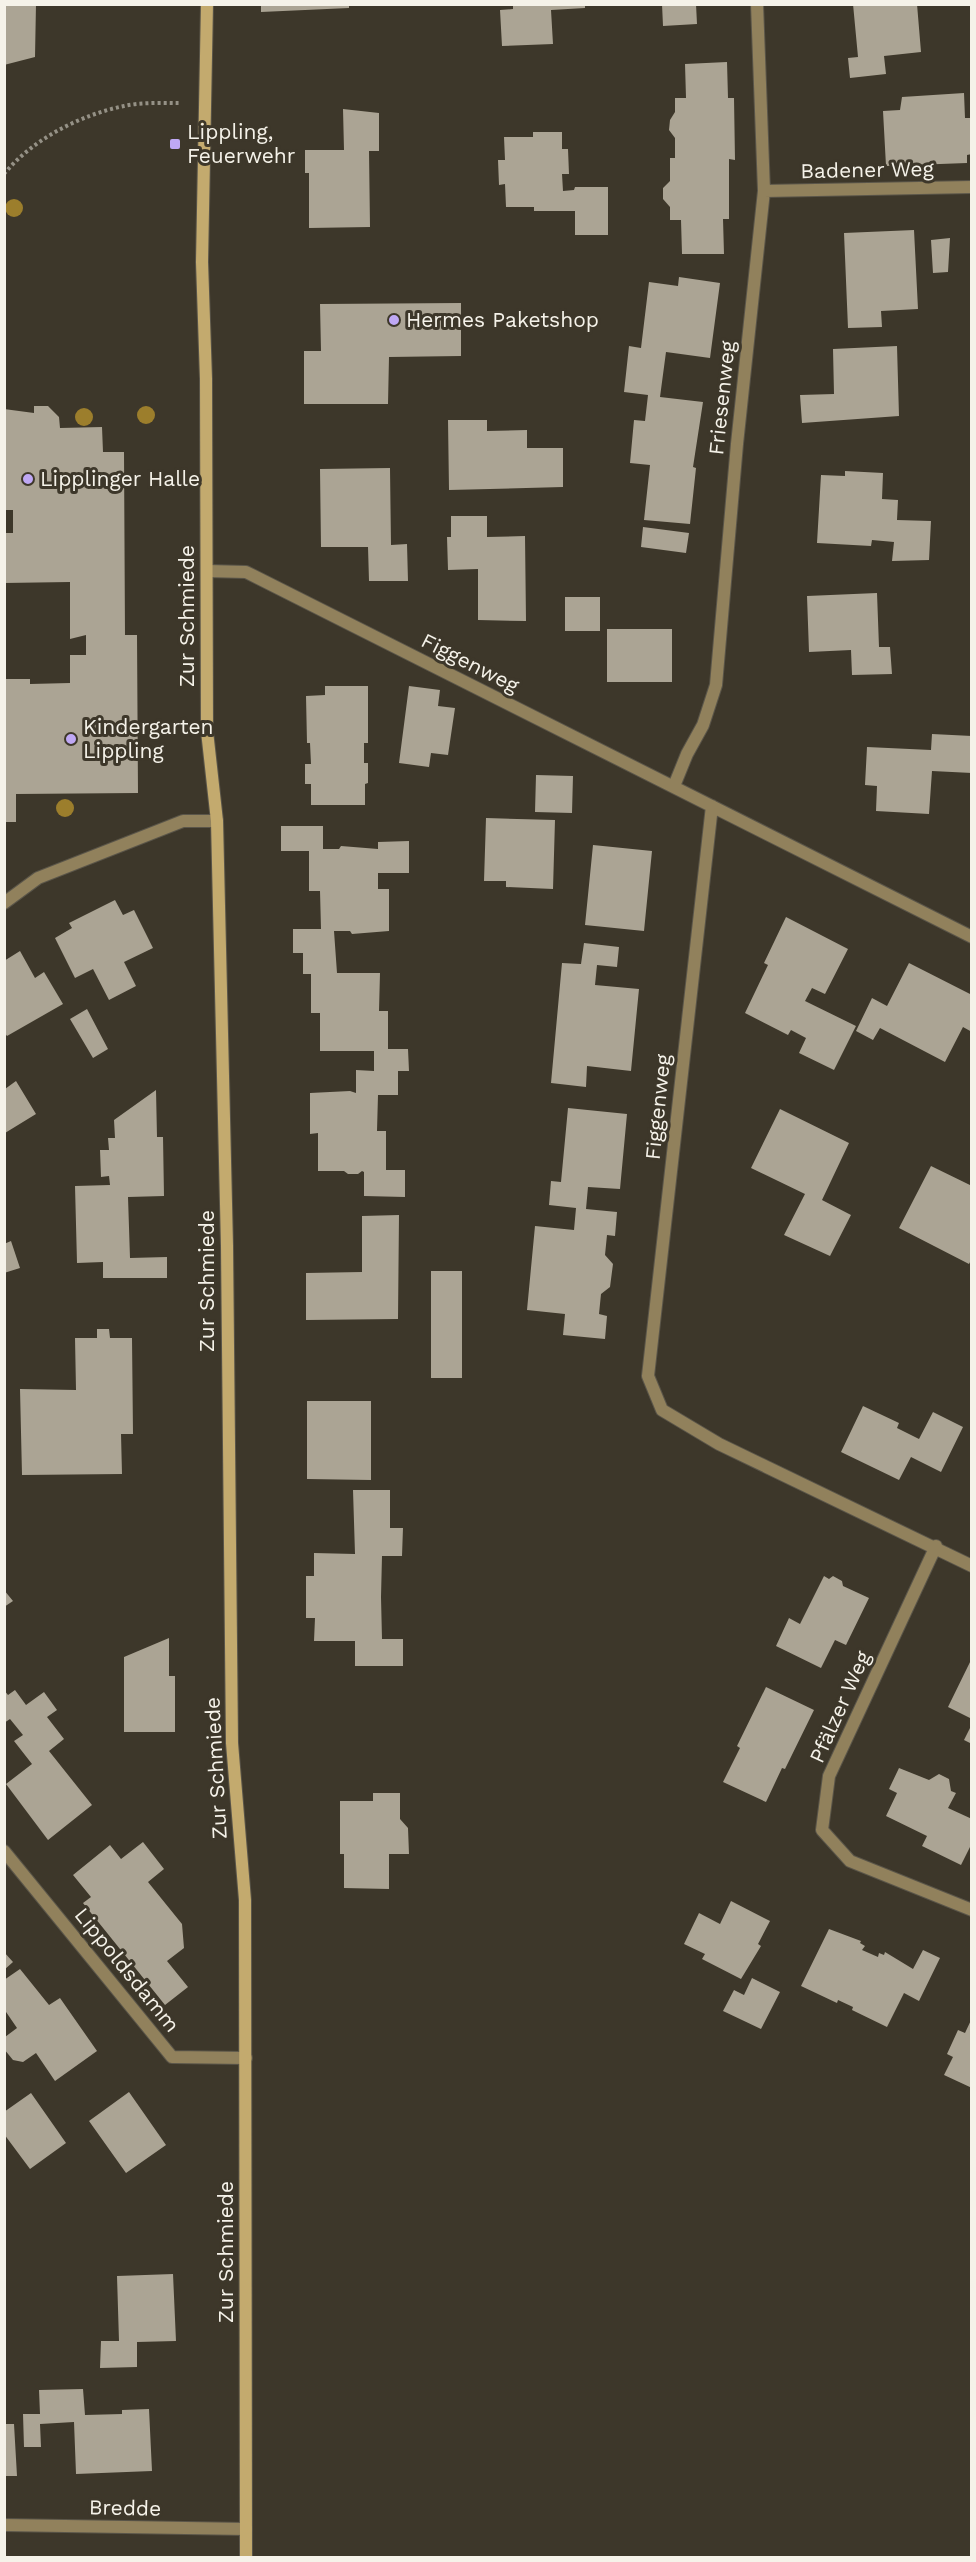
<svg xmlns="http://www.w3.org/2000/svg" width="976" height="2562" viewBox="0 0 976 2562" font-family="'Work Sans',sans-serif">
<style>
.building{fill:#aba494}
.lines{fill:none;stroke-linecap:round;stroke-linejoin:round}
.street-casing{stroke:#5a5549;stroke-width:14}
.secondary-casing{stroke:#5a5549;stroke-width:14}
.path{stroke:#959186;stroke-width:4;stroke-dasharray:3 3;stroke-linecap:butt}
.street{stroke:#91815c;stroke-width:12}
.secondary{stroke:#c3aa6e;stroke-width:12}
.tree{fill:#9c7e2c}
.poi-dot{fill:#bfa8f4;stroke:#3d372a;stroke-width:2}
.labels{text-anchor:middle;stroke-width:6;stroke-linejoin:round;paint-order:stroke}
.poi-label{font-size:21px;fill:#f5f2e9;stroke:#3d372a;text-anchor:start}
.street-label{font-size:21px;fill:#f5f2e9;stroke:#3d372a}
</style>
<rect width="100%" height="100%" fill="#3d372a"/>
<!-- building -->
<path class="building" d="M4,4H36L35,57L4,65Z
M261,4H349V8L261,12Z
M513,4H585V8L551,10L553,44L502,46L500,10L513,9Z
M662,4H696L697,24L663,26Z
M853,4H917L921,52L884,56L886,74L850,78L848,58L858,57Z
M727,62L728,98H734L735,160L729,159V219H723L724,254H682L681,220H670V207L663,199V188L670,181V158H675V138L669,130L670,120L675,112V98H686L685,64Z
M964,93L965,118H972V154L967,155V163L886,166L883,111L900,110L902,97Z
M343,109L379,113V151H369L370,227L309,228V173H305V150H344Z
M533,132H562V149H568L569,174H562L563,191L574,190L575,187H608V235H575V211H534V207H506L505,184L499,185L498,160H505L504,137H533Z
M914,230L918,309L881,311L882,327L848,328L844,233Z
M950,238L948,272L933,273L931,240Z
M679,277L720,283L710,358L666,352L660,397L703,402L693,467L696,468L690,524L644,520L650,465L630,463L634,420L645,421L648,395L624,392L629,346L641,348L649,282L678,286Z
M461,303V356L389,357L388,404H304V351H321L320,304Z
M897,346L899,416L802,423L800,395L834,394L833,349Z
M34,406H48L59,417L60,428L102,427L103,452H124L125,635H137L138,793L16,794V822H4V679H30V684L70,683V655H86V635L70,639V582L4,583V533H13V510H4V409L34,413Z
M448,420H487V431L527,430V448H563V487L449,490Z
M390,468L391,545L407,544L408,581H369L368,547H321L320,469Z
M845,471L883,473L882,499L898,500L897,520L931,521L929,560L892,561L894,542L872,540L871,546L817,543L821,475L845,476Z
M451,516H487V537L525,536L526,621L478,620V569L448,570L447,537H451Z
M643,527L689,533L686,553L641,547Z
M877,593L879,647H890L892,674L852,675L851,650L809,652L807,596Z
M565,597H600V631H565Z
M607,629H672V682H607Z
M325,686H368V743H364V763H368V783L365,784V805H311V784H305V764H311L310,743H307L306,696L325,695Z
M409,686L440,690L438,706L455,708L448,755L431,753L429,767L399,763Z
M932,734L972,736V773L932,771L929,814L876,811L877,786L865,785L867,747L931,750Z
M536,775L573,776L572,813L535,812Z
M486,818L555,820L553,889L506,887V881H484Z
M281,826H323V849H339L341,846L378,849V842L409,841V873H378V889H389V931L352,934L350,931H334L337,973H380L379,1011H388V1049H408L409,1071H398V1095H378L377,1131H386V1170H405V1197L364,1196V1172L362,1171L358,1174H348L344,1171H318V1133L310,1134V1093L350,1091L356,1093V1070L374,1071V1051H320V1013H311V974H303V953H293V929H321L320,891H309V851H281Z
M593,845L652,851L644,931L585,925Z
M115,900L123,915L134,910L153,948L124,962L136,986L109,1000L93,969L75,978L55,938L72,928L69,923Z
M786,917L848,949L825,994L812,988L805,1001L856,1026L834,1070L799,1053L806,1038L791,1030L788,1035L745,1013L768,965L764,963Z
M584,943L619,947L617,967L597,965L595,985L639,989L631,1071L587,1066L586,1087L551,1083L562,963L581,964Z
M20,951L35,978L44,972L63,1004L7,1036L4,1032V961Z
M909,963L972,995V1032L963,1027L945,1062L880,1028L873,1040L856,1031L872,998L887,1006Z
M87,1009L108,1049L93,1058L70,1019Z
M16,1081L36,1114L5,1133V1089Z
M156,1090L157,1137H163L164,1196L128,1197L130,1258L167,1257V1278H103V1262L77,1263L75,1186L110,1185L109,1176L101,1177L100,1150H109L108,1138H115L114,1120Z
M568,1108L627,1114L620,1189L588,1187L586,1209L617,1212L615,1236L607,1235L605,1255L613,1264L610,1287L601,1294L599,1314L607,1316L605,1339L563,1335L565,1314L527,1310L535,1226L574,1230L576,1208L549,1205L551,1181L561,1182Z
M780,1109L849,1143L822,1200L851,1215L830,1256L784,1235L805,1194L751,1168Z
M931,1166L972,1186V1258L969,1264L899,1228Z
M399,1215L398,1319L306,1320V1273L362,1272V1216Z
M11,1241L20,1268L4,1273V1244Z
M431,1271H462V1378H431Z
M97,1329H109L110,1338H132L133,1434H121L122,1474L22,1475L20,1389L76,1390L75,1338H97Z
M307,1401H371V1480L307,1479Z
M863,1406L899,1423L897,1428L919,1439L933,1412L963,1427L941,1472L911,1457L899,1480L841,1452Z
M353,1490H390V1528H403L402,1556H382L381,1597L382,1639H403V1666H355V1641H314L315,1618H306V1576H314V1553L355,1554Z
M824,1576L829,1579L833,1576L842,1581L843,1586L869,1598L846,1645L835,1640L821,1668L776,1646L789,1618L800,1624Z
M4,1590L13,1601L4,1607Z
M169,1638V1676H175V1732H124V1657Z
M972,1658V1719L948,1707Z
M766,1687L814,1710L785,1769L782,1768L766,1802L723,1782L740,1748L737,1746Z
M4,1690L8,1695L15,1690L26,1705L44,1692L57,1710L47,1717L64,1739L49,1751L92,1805L48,1840L6,1784L32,1764L14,1741L23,1735L10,1719L4,1723Z
M972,1724V1744L964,1740Z
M899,1768L929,1780L939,1774L949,1779L951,1791L956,1793L948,1808L972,1819V1843L961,1865L922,1846L927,1836L886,1816L897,1793L889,1789Z
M373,1793H400V1819L408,1828L409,1854H389V1889L344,1888V1854H340V1801H373Z
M143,1842L164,1869L148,1882L182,1924L184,1948L167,1961L188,1987L165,2005L83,1903L91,1897L73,1875L110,1845L121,1859Z
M731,1901L770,1921L758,1944L761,1946L741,1979L702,1959L705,1954L684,1944L699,1913L720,1924Z
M829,1929L861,1941L860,1943L865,1946L862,1950L878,1957L879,1953L884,1955L885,1952L913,1969L923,1950L940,1958L919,2001L904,1993L887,2027L852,2010L853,2007L838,2000L837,2003L801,1986Z
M4,1952L13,1962L4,1970Z
M20,1969L49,2005L60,1998L97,2051L55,2081L36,2053L23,2062L13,2060L4,2049L5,2037L17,2028L4,2009V1980Z
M752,1978L780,1992L761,2029L723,2011L734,1990L744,1995Z
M972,2018V2088L944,2075L953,2057L947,2054L958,2030L965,2033Z
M129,2092L166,2145L126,2173L89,2121Z
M31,2093L66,2143L30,2169L4,2134V2112Z
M173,2274L176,2341L137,2342V2367L100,2368L101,2341H119L117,2276Z
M83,2389L85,2415L122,2414V2410L149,2409L152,2471L76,2474L74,2422L40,2424L41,2447H24L23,2414H40L39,2390Z
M4,2424H14L17,2476H4Z"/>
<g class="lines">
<!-- street casing -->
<g class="street-casing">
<path id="street" d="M764,191L972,187
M207,571L246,572L972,937
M674,786L687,754L703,725L716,685L737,444L764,191L757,4
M712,806L648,1376L662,1410L719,1444L972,1566
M4,903L38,878L183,821H217
M936,1546L829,1776L822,1830L850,1861L972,1910
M4,1851L172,2057L246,2058
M4,2525L246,2529"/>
</g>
<!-- secondary casing -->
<g class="secondary-casing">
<path id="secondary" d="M207,4L202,262L206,379L207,731L217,821L227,1246L232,1743L245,1900L246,2558"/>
</g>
<!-- path -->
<path class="path" d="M4,174C33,139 80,115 124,106C142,102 163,103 181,103"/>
<!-- street -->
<use href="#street" class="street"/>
<!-- secondary -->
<use href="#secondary" class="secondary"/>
</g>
<!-- trees -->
<g class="tree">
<circle cx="14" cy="208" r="9"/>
<circle cx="146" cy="415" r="9"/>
<circle cx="84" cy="417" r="9"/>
<circle cx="65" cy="808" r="9"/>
</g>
<!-- markers -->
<g class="poi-dot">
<rect x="169" y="138" width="12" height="12" rx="3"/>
<circle cx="394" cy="320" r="6"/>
<circle cx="28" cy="479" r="6"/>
<circle cx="71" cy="739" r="6"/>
</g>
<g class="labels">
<!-- poi labels -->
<g class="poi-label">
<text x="187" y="139">Lippling,<tspan x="187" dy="24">Feuerwehr</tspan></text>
<text x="406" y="327">Hermes Paketshop</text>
<text x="40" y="486">Lipplinger Halle</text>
<text x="83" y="734">Kindergarten<tspan x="83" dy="24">Lippling</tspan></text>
</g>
<!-- street labels -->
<g class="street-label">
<text transform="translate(867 170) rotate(-1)" y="7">Badener Weg</text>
<text transform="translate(722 398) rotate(-84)" y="7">Friesenweg</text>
<text transform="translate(187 616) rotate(-90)" y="7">Zur Schmiede</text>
<text transform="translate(470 663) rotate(27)" y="7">Figgenweg</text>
<text transform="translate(658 1107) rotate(-84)" y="7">Figgenweg</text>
<text transform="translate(207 1281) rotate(-90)" y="7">Zur Schmiede</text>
<text transform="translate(840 1707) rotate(-66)" y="7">Pfälzer Weg</text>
<text transform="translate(216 1768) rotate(-93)" y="7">Zur Schmiede</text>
<text transform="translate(127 1970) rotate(51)" y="7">Lippoldsdamm</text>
<text transform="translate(226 2252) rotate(-90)" y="7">Zur Schmiede</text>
<text transform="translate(125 2508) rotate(1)" y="7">Bredde</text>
</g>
</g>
<!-- border -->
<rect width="976" height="2562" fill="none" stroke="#f5f2e9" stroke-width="12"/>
</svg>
